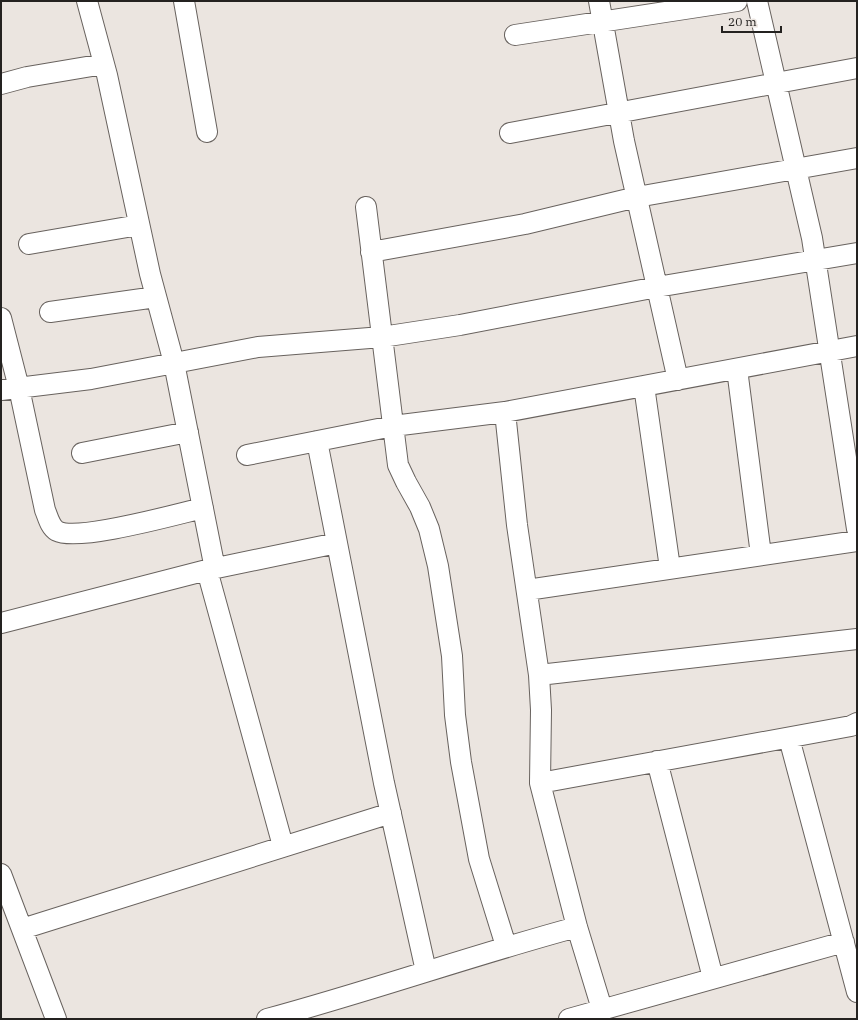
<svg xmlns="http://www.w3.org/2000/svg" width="858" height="1020" viewBox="0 0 858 1020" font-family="'IBM Plex Serif',serif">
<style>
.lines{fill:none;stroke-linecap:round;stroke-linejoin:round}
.minor-casing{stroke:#68625e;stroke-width:22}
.minor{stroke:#fff;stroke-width:20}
</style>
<rect width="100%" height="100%" fill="#ebe5e0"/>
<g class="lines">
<!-- minor casing -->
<g class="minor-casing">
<path id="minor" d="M87,1L107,75L150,274L174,363L215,569
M184,1L207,132
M599,1L624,141L678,380
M757,1L812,238L857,529
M515,35L737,1
M1,84L27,77L104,64
M510,133L857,68
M366,207L398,465L406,482L420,507L429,529L438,566L452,656L455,715L461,762L479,859L506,946
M29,244L139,225
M371,252L525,224L637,197L857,158
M50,312L156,297
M1,318L19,388L45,510C48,517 50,527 57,531C78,542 177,514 203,508
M737,369L761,555
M644,386L670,568
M1,390L91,379L258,347L382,337L460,325L657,287L857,253
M505,412L517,525L539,675L541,710L540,783L577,927L602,1009
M317,441L384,783L426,971
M82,453L188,432
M247,455L393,426L505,412L857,346
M207,570L283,846
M527,590L857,541
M1,623L207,570L337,543
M539,675L857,639
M789,738L857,992
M657,761L713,978
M540,783L851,726L857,723
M1,874L56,1019
M22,929L391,813
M267,1019C371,991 473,955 577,927
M569,1019L844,942"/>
</g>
<!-- minor -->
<use href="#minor" class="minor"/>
</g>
<!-- border -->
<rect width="858" height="1020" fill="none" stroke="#242220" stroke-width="4"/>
<!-- scale -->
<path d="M722 26v6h59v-6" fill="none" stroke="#242220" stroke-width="2"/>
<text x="728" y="26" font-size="12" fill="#242220" stroke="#ebe5e0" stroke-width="3" paint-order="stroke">20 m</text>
</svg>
